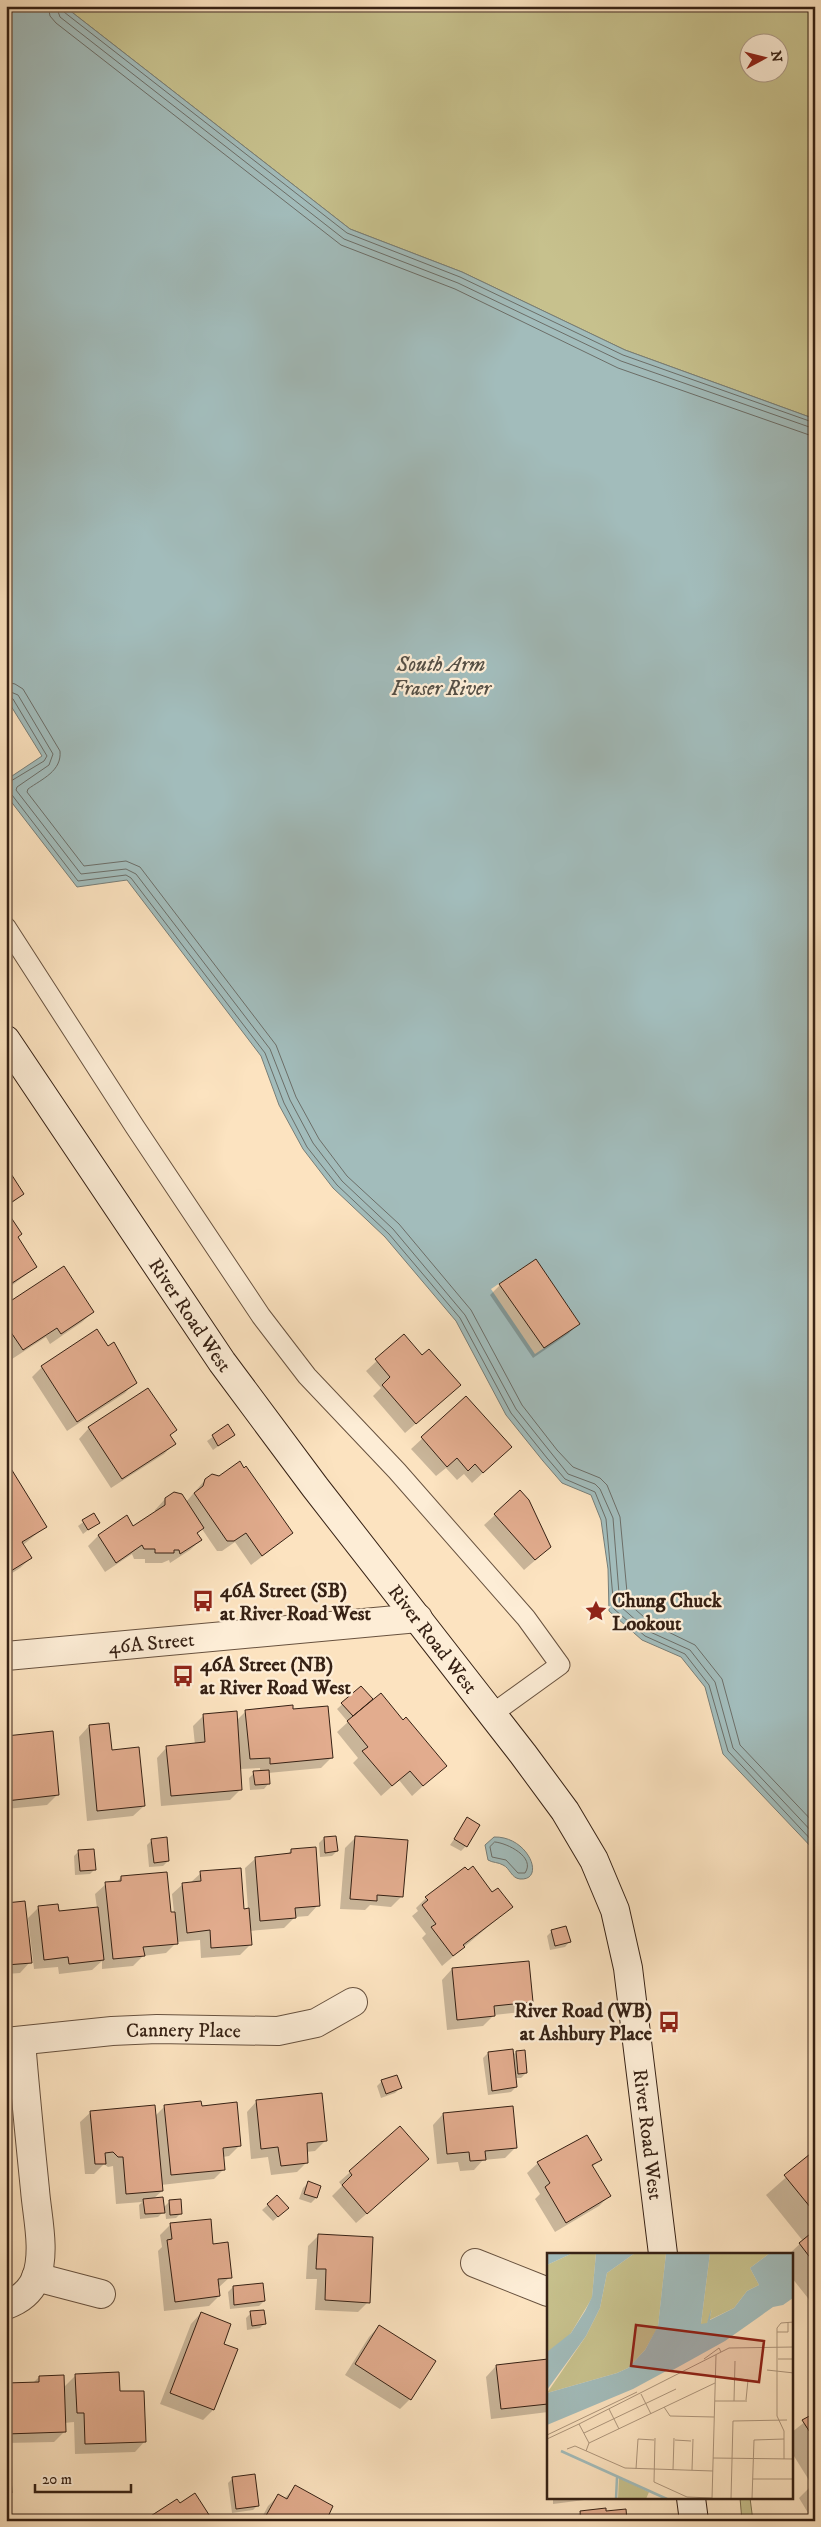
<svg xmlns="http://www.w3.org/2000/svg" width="821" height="2527" viewBox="0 0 821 2527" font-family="'IM FELL DW Pica',serif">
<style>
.green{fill:#c7c18d;stroke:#7e7150;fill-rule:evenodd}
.water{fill:#a2bcbb;stroke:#777e78}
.pier{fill:#fce3c0}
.shadow{fill:#0003}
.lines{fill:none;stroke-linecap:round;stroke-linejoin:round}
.shore{stroke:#6c6e68;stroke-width:1}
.building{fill:#e2ac8e;stroke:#362114}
.service-casing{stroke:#68523f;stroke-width:21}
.minor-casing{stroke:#68523f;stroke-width:30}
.tertiary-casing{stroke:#68523f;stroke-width:30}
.secondary-casing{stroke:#362114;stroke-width:30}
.service{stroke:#fdedd6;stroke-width:19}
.minor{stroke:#fdedd6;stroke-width:28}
.tertiary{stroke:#fdedd6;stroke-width:28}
.secondary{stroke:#fdedd6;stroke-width:28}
.labels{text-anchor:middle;stroke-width:4.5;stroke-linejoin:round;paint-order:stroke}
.street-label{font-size:20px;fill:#362114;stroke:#fdedd6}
.poi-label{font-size:20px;font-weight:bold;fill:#362114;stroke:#fdedd6;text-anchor:start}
.water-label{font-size:21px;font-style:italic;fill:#565046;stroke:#fdedd6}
.inset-river{fill:none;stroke:#a2bcbb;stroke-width:2.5}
.inset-road{fill:none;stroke:#ad957b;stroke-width:1}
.view{fill:#8f2418;fill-opacity:0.15;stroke:#8f2418;stroke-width:2.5}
.inset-edge{fill:none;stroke:#362114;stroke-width:2.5}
</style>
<rect width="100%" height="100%" fill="#fce3c0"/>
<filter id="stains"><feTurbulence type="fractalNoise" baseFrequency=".004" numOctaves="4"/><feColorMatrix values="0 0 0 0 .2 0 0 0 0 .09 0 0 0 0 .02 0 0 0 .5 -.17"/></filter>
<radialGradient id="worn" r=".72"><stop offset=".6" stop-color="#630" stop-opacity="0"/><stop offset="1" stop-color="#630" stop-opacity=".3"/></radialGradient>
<!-- green -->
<path class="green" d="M64,6H815V419L625,350L462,272L350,229ZM748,42H778V72H748Z
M740,2498H750L753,2521H742Z"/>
<!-- water -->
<path class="water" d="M6,6H64L350,229L462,272L625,350L815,419V1851L723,1754L705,1687L681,1657L642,1640L609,1611L608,1569L601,1520L591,1495L562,1483L543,1461L506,1415L456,1321L385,1237L333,1188L303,1149L279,1105L261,1056L127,880L77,887L6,795V780L42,756L6,698Z
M494,1837C529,1836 546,1881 520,1879C511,1878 510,1868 503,1865C498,1862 493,1863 488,1860L485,1845Z"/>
<!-- pier -->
<path class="pier" d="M536,1259L580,1324L535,1354L491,1289Z"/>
<!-- shadow -->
<path class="shadow" d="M6,1168L23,1194L6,1208Z
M6,1216L17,1238L36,1267L6,1290Z
M500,1285L578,1324L568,1334L533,1358L490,1295Z
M6,1305L93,1312L82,1322L50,1344L46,1337L12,1359L6,1350Z
M404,1336L449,1395L405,1433L373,1396L381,1388L366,1371Z
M107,1348L135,1382L125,1393L67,1431L32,1377L42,1367Z
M466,1398L500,1457L472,1483L464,1474L457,1480L446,1468L436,1476L411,1449Z
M228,1426V1439L213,1450L207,1441Z
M89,1428L176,1430L169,1436L174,1444L164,1454L111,1488L79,1439Z
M6,1467L45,1527L23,1545L31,1558L20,1568L6,1577Z
M205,1480L292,1533L251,1565L235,1542L222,1551H217L202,1529L197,1534L201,1540L190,1550L170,1563L169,1560L162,1563H145V1559H134L132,1554L105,1572L88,1546L98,1536L133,1528L155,1513V1510L165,1499L186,1502Z
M520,1492L539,1557L524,1570L484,1525Z
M94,1514L98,1522L83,1534L78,1526Z
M361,1687L373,1701L403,1722L445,1766L412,1796L399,1780L381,1796L353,1763L358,1758L337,1732L348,1722L337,1709Z
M246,1711H292L332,1757L321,1768L268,1773L269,1783L264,1789L250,1790L249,1778L254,1773L260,1772V1768L240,1769L241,1789L230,1800L161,1806L157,1758L167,1747L195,1745L193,1726L204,1715L237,1720Z
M89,1726L111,1751L144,1806L133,1816L87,1821L79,1737Z
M6,1737L57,1795L47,1805L6,1809Z
M468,1819L466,1846L461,1851L450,1845Z
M356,1837L401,1897L391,1907L370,1905L365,1910L340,1909L345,1848Z
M324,1838L337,1851L332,1856L320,1857L319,1843Z
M152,1840L168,1861L163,1866L149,1867L147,1845Z
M291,1850L318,1905L308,1916L295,1917L284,1928L249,1931L251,1944L240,1955L201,1958L200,1940L177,1942L166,1953L143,1956L133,1966L102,1969V1961L92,1970L59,1974L58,1967L34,1969L28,1918L39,1907L58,1912L97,1908L95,1894L106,1884L116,1883L121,1877L169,1914L174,1913L172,1894L183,1884L190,1883L201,1873L243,1910L248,1909L245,1868L256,1858L287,1855Z
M79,1851L95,1869L90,1874L75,1875L74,1856Z
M492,1894L511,1907L442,1966L422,1938L426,1934L412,1916L418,1911L416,1908L426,1898Z
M6,1904L30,1962L20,1973L6,1974Z
M552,1931L570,1941L565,1947L550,1950L547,1936Z
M452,1969L532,2002L521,2012L494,2015L483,2026L447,2030L442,1980Z
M516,2052L526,2073L521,2078H515L516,2087L511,2092L488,2095L483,2058L488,2053L512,2056Z
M382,2081L400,2088L395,2093L381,2098L377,2086Z
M257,2101L326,2140L315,2151L306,2152L307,2162L297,2172L271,2175L268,2157L251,2159L247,2112Z
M165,2106L201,2107L240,2145L229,2156L223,2157L224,2169L214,2179L161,2185L162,2191L153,2199L163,2208L170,2201L181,2213L176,2218L166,2219L165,2210L158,2217L140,2219L139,2205L142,2202L116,2204L113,2166L108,2167L104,2164L94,2174H85L80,2122L91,2112L155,2116Z
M443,2114L515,2148L505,2158L483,2160L474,2170L460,2171L458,2162L437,2164L433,2125Z
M400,2128L417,2170L356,2223L332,2196L342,2186L339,2182Z
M815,2152V2307L792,2278V2254H789L803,2241L766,2195Z
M600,2160L592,2167L609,2196L599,2206L555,2232L535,2199L540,2194L527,2173L538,2163Z
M308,2183L320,2187L316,2198L311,2203L299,2199L303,2188Z
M277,2197L282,2213L273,2221L262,2210Z
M171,2224L212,2245L230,2277L218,2288L219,2296L209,2306L164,2311L158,2251L162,2247L160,2235Z
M319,2235L368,2302L358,2312L315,2310L317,2279H306L308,2246Z
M233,2287L264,2301L259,2306L230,2309L228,2292Z
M201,2313L222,2344L236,2350L213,2410L203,2420L160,2404L191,2324Z
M251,2313L265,2323L260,2328L247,2330L246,2318Z
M379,2326L410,2399L400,2409L345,2375L369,2337Z
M548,2361V2412L491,2419L486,2377L496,2366Z
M76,2375L119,2393L145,2441L135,2452L75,2454L74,2422L64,2423L65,2431L54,2442L6,2443V2385L32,2384L39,2377L63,2388Z
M815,2414V2521H813L799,2498L812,2485L792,2453V2432Z
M233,2478L258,2505L253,2510L232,2513L228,2483Z
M295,2487L324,2521H260L268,2506L278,2496L284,2499Z
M553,2498H600L553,2504Z
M580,2513H605L626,2521H572Z"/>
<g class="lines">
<!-- shore -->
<path class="shore" d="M48,6L50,16L56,23L341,245L455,289L618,368L815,437
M56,6L60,17L344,239L458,283L621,361L815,429
M62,6L64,12L347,233L460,277L623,355L815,423
M6,682L15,684L23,689L60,751C62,771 42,779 28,789L27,792L84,866L126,861L140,867L276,1045L296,1097L319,1139L347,1176L399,1224L471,1310L522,1405L557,1450L573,1467L600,1478L607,1485L620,1517L628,1603L652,1624L695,1645L722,1679L740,1745L815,1824
M6,690L18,695L53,754L49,765L17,787L16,790L81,874L126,869L136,874L270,1049L290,1100L313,1143L342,1181L393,1229L465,1315L516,1409L568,1474L595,1484L600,1489L613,1518L620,1606L648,1631L690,1650L715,1682L733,1748L815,1835
M6,696L13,699L47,756L44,761L6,784
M6,793L12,795L78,881L126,875L131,878L265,1053L284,1103L307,1147L337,1185L389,1234L460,1318L511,1413L547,1458L565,1479L595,1492L606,1519L614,1609L645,1636L685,1654L709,1685L728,1751L815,1844
M495,1842C507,1843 536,1857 525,1873H518L506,1860L492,1857L490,1847Z"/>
</g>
<!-- building -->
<path class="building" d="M6,1166L24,1194L6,1206Z
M8,1213L22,1234L18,1237L37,1267L6,1287V1215Z
M536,1259L580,1324L544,1348L499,1284Z
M64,1266L94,1312L61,1334L57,1328L23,1350L6,1325V1304Z
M97,1329L108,1346L114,1342L137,1383L77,1422L41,1366Z
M404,1334L422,1355L429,1349L461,1385L416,1424L382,1385L390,1377L375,1359Z
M148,1388L177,1430L170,1435L176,1444L122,1479L88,1427Z
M466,1396L512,1447L483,1473L475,1464L468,1471L457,1458L447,1467L421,1437Z
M228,1424L235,1435L218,1446L212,1435Z
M240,1461L244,1468L246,1466L293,1533L262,1556L246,1533L234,1541H227L194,1493L203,1486L205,1479L212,1474L219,1476Z
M6,1465L8,1468L10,1467L47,1527L22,1542L32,1558L6,1574Z
M520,1490L529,1500L551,1547L535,1560L494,1514Z
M174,1492L182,1494L204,1528L197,1533L202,1540L180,1554L179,1550H174V1553H155V1549H144L142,1545L116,1563L98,1535L127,1515L133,1526L165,1505V1498Z
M94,1513L100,1523L88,1530L82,1520Z
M361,1686L373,1699L353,1716L341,1703Z
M381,1693L403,1720L406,1717L447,1766L423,1786L410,1771L392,1786L362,1751L368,1747L347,1721Z
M293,1705V1709L328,1706L333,1758L270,1764V1758L250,1759L245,1710Z
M237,1711L242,1790L171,1796L166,1746L205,1742L203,1714Z
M109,1723L112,1750L139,1747L145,1806L97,1811L89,1725Z
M53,1731L59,1795L6,1801V1736Z
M269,1770L270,1784L255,1785L253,1771Z
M467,1817L480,1825L467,1847L454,1839Z
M336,1836L338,1851L325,1853L324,1837Z
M355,1836L408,1840L403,1897L377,1895V1901L350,1899Z
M167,1837L169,1861L154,1863L151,1839Z
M316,1847L320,1906L295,1908L296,1918L260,1921L255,1857L291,1853V1849Z
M94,1849L96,1870L80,1871L78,1850Z
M473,1866L492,1892L498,1888L513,1907L463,1945L465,1947L453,1956L431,1927L436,1924L422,1905L428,1900L425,1897L465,1867L468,1870Z
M241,1868L244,1909L249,1908L252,1945L211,1948L210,1930L187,1933L182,1883L201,1881L200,1871Z
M167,1872L171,1912H175L178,1944L143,1947L145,1956L113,1959L105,1882L121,1881V1876Z
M25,1901L32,1963L6,1965V1903Z
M58,1904L59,1911L98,1907L104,1960L69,1964L68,1957L44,1960L38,1906Z
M566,1926L571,1942L555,1946L551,1930Z
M529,1961L533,2002L494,2006L495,2016L457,2020L452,1968Z
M513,2049L517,2087L492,2091L488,2052Z
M525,2050L527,2073L518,2074L516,2051Z
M397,2075L402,2088L386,2094L381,2080Z
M322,2093L327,2141L307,2143L308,2163L281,2166L278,2147L261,2149L256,2100Z
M201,2101L202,2106L237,2102L241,2146L223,2148L225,2170L171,2175L164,2105Z
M155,2105L163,2191L126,2194L123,2157H118L113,2152L105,2153L106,2164H95L90,2111Z
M513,2106L517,2148L485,2151L486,2160L470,2161L469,2152L447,2154L443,2113Z
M400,2126L429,2159L367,2214L342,2185L352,2175L349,2171Z
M587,2135L602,2160L592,2165L611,2196L566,2223L545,2187L550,2183L537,2162Z
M815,2150V2213L784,2175Z
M308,2181L321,2186L317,2198L304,2194Z
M277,2195L289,2208L278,2217L267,2204Z
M163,2197L165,2213L145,2214L143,2199Z
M181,2199L182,2214L170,2215L169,2200Z
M211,2219L213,2244L228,2242L232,2278L218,2279L220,2296L175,2302L167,2240L172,2239L170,2223Z
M815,2230V2264L799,2243Z
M318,2234L373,2237L370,2303L325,2300L326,2269H316Z
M263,2283L265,2301L234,2305L233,2286Z
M264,2310L266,2324L252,2326L250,2311Z
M201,2312L231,2324L224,2344L238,2349L214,2410L170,2393Z
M379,2325L436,2361L411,2400L355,2364Z
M548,2359V2404L501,2409L496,2365Z
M119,2372L120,2391H144L146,2442L85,2444L84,2413H77L75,2374Z
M64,2375L66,2432L6,2434V2383L39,2382V2376Z
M815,2413V2440L802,2420Z
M6,2472L11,2477L12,2493H6Z
M255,2474L259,2506L236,2509L232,2477Z
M295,2485L333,2506L326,2521H263L278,2494L287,2499Z
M195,2493L213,2521H143L177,2499L180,2503Z
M606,2508V2511L626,2509L627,2521H581L580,2511Z"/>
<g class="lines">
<!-- service casing -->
<g class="service-casing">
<path id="service" d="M6,927L135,1127L261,1316L307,1376L397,1471L526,1618L560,1665L492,1714"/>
</g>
<!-- minor casing -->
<g class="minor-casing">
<g id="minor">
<path id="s1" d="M6,2042L112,2031L157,2029L278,2031L316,2023L353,2002"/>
<path d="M475,2263L548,2292"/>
<path d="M36,2277L101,2294"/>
<path d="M6,2305C20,2300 31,2291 36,2278C46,2252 37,2216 35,2190C30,2140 25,2091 21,2041"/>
</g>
</g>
<!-- tertiary casing -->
<g class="tertiary-casing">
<g id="tertiary">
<path id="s2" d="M6,1656L418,1618"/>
</g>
</g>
<!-- secondary casing -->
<g class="secondary-casing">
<g id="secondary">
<path id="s3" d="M6,1040L222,1362L315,1487L523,1754L565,1811L594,1860L615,1910L628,1968L663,2254"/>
<path d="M691,2498L694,2521"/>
</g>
</g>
<!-- service -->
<use href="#service" class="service"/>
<!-- minor -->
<use href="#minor" class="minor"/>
<!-- tertiary -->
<use href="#tertiary" class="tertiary"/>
<!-- secondary -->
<use href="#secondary" class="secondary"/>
</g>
<!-- icons -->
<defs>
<g id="bus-bare" transform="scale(1.725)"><path d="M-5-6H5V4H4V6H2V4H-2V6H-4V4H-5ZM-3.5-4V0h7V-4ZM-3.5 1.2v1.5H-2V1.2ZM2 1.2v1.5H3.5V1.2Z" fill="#8f2418" stroke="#fdedd6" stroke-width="2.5" paint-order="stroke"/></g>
<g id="sight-bare" transform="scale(1.725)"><path d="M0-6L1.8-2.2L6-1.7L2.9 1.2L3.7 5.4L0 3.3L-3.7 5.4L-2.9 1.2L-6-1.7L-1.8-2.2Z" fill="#8f2418" stroke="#fdedd6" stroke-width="2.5" paint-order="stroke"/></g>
</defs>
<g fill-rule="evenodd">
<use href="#bus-bare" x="203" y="1601"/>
<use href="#sight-bare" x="596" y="1611"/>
<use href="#bus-bare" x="183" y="1676"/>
<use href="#bus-bare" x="669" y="2022"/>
</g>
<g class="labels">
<!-- street labels -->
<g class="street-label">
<text dy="7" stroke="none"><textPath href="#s3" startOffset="331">River Road West</textPath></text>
<text dy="7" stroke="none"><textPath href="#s3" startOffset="736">River Road West</textPath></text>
<text dy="7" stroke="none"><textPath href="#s2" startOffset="146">46A Street</textPath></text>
<text dy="7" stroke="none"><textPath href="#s1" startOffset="178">Cannery Place</textPath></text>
<text dy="7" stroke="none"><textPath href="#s3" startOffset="1291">River Road West</textPath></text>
</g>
<!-- poi labels -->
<g class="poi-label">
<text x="220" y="1597">46A Street (SB)<tspan x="220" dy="23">at River Road West</tspan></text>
<text x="612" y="1607">Chung Chuck<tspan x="612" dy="23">Lookout</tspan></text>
<text x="200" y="1671">46A Street (NB)<tspan x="200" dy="23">at River Road West</tspan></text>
<text x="652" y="2017" text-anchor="end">River Road (WB)<tspan x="652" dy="23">at Ashbury Place</tspan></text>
</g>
<!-- water labels -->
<g class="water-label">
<text x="441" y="671">South Arm<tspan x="441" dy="24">Fraser River</tspan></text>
</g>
</g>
<!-- overview -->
<g transform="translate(547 2253)">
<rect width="246" height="246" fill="#fce3c0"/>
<path d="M26,0H49L45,45L24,80L0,107V12ZM88,0H119L111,74L98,97L81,115L70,120L0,140L39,83L53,55L60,20ZM163,0H223L203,15L212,32L200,38L187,55L162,67L165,56L160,71H154ZM72,225L102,239L99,246H71Z" fill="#c7c18d"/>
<path d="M0,0H26L0,12ZM49,0H88L60,20L53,55L39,83L0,137V99L24,80L38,58L45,44ZM119,0H163L154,71L160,70L164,56L163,67L187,55L200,38L212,32L203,15L223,0H246V45L236,52L226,54L178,88L124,118L123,116L86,136L0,172V140L70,120L81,115L98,97L111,73Z" fill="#a2bcbb"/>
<path class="inset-river" d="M14,198L120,246M69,246L70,224"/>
<path class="inset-road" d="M230,79H241V69M157,106L172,95L174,99M231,106H247M220,117L247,120M188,125L201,127L199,147M94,141L104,161M168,148H200M187,148L188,108M117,154L123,163L167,164M62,156L72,176M32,171L182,95L247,94M37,180L129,136M0,182L90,139M108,185L107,229L140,244L165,245M0,186L32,171L42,190M91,186L107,187M128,187L144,188M207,187L237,186M20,196L28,193L78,215L166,218M39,198L42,190L168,130M166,205L247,206M237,206V178L230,163V75L234,70L247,69M89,216L91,186M126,217L127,185M145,217L146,186M206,226H247M165,246L169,102M184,246L186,168L240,167M205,246L207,187"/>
<path class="view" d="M89,72L217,88L212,129L84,113Z"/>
<rect width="246" height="246" class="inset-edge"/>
</g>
<!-- margin -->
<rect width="821" height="2527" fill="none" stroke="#fce3c0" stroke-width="25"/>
<rect x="8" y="8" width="806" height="2512" fill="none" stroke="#362114" stroke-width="2.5"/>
<rect x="12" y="12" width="796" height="2502" fill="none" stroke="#362114"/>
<!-- north arrow -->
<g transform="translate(764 58) rotate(83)"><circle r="24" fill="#fdedd6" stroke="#ad9b88"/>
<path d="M0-4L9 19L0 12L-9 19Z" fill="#8f2418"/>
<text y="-8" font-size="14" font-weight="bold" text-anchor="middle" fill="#362114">N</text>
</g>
<!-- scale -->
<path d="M35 2484v8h96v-8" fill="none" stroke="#362114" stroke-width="2.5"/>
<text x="42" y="2484" font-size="15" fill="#362114" stroke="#fdedd6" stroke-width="4" paint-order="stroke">20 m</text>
<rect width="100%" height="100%" filter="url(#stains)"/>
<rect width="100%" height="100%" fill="url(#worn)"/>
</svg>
